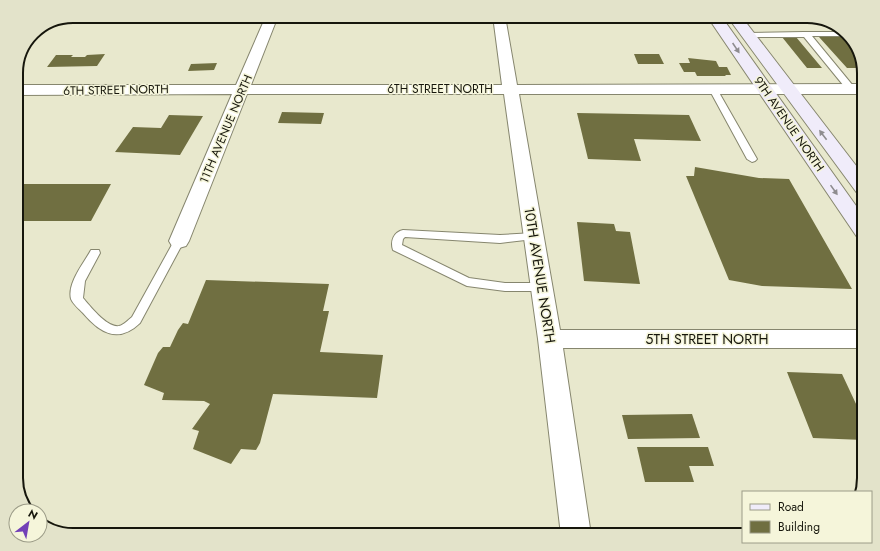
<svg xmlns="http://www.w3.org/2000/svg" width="880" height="551" viewBox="0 0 880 551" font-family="Jost,sans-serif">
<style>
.building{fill:#706f41}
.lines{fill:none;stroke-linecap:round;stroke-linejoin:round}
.service-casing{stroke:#86866e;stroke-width:2}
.minor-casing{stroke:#86866e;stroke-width:2}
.secondary-casing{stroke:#86866e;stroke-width:2}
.service{fill:#fff;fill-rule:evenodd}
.minor{fill:#fff;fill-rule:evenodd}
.secondary{fill:#f0ecfa;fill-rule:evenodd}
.oneway{fill:#8e8c8f}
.labels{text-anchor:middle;stroke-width:3;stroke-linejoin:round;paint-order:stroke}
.far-street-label{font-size:12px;fill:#16160c;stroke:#f5f5da}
.street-label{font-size:14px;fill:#16160c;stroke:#f5f5da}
.rim{fill:none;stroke:#16160c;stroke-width:2}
</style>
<rect width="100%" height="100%" fill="#e8e8cd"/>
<!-- building -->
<path class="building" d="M95,16H114L108,23L89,22Z
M118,16H134L129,23H113Z
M782,37H796L822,68H807Z
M819,37H848L857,46L863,68H847Z
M105,54L97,66L47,67L56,55H73L71,57H85L87,55Z
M634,54H659L664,64H638Z
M688,58L716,61L719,67H727L731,75H725L726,76H697L695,72H684L679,63H690Z
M217,63L214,70L188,71L191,64Z
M282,112L324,113L321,124L278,123Z
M577,113L689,115L701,141L634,139L641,161L588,159Z
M169,115L203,116L180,155L115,152L133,127L161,128Z
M695,167L759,178L789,179L852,289L762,286L729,280L686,176H694Z
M16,184H111L91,221H16Z
M577,222L614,224L616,231L630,232L640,284L584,281Z
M206,280L329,284L323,311H329L320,352L383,355L377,398L273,394L260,443L256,450L241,449L231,464L193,449L199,431L192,429L210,404L204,401L162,400L164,393L144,385L158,353L163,347H170L178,330L183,323L188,324Z
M787,372L842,374L864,421V440L813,438Z
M692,414L700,438L628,439L622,415Z
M637,447H708L714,466H689L694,482H645Z"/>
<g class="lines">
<!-- service casing -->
<g class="service-casing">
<path id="service" d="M804,32H844L848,36H812L854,87V91H848L804,37H748L744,35L748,33Z
M710,87H713L717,89L757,159L755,161L752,162L747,159L709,89Z
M403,230L500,235L534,233L538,234L539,236L538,238L534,239L500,243L405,237L403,239L402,245L469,278L505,283H542L546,284L548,287L546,290L542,291H505L467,286L393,250C390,241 394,232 403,230Z
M179,237L183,238L184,241L140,323C118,344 100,333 83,313C79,309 73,304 71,299C67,283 84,263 91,250H99L100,253L85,281L83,298C90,306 107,328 119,326C124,325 128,320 132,317L174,241L175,238Z"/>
</g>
<!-- minor casing -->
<g class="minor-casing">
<path id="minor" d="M266,16H278L251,85H502L493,16H505L517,85L864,84V94H519L560,330H864V348H563L591,535H561L538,339L504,94H247L189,241L186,246L179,248L172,246L169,241L232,94L16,95V85H236Z"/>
</g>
<!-- secondary casing -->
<g class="secondary-casing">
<path id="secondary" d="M707,16H721L864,217V239L857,237Z
M727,16H741L864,176V195L857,193Z"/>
</g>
<!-- service -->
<use href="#service" class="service"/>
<!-- minor -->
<use href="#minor" class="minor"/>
<!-- secondary -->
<use href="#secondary" class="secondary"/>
</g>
<!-- one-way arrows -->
<defs><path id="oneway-solid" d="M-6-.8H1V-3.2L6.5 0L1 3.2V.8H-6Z"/></defs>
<g class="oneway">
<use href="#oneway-solid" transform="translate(736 48) rotate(56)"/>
<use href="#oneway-solid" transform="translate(823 135) rotate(-127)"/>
<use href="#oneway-solid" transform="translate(834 190) rotate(55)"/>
</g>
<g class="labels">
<!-- far-street labels -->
<g class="far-street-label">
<text x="440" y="93">6TH STREET NORTH</text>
<text transform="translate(116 90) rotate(-1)" y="4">6TH STREET NORTH</text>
<text transform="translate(789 124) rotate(55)" y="4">9TH AVENUE NORTH</text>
<text transform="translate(226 129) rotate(-67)" y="4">11TH AVENUE NORTH</text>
</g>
<!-- street labels -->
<g class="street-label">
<text transform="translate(540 275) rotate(81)" y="5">10TH AVENUE NORTH</text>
<text x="707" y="344">5TH STREET NORTH</text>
</g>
</g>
<!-- crop -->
<path d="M0 0H880V551H0ZM73 23H807A50 50 0 0 1 857 73V478A50 50 0 0 1 807 528H73A50 50 0 0 1 23 478V73A50 50 0 0 1 73 23Z" fill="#e3e3ca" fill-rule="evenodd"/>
<path class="rim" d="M73 23H807A50 50 0 0 1 857 73V478A50 50 0 0 1 807 528H73A50 50 0 0 1 23 478V73A50 50 0 0 1 73 23Z"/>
<!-- legend -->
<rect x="742" y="491" width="130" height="52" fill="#f5f5da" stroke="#9c9c88"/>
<rect x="750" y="504" width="20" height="6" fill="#f0ecfa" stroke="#9c9c88"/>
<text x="778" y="511" font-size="12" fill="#16160c">Road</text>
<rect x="750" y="521" width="20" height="12" fill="#706f41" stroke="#9c9c88"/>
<text x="778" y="531" font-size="12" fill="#16160c">Building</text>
<!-- north arrow -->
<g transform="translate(28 523) rotate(31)"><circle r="19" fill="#f5f5da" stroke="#9c9c88"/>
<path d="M0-3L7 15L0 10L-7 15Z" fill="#7240b7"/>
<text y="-6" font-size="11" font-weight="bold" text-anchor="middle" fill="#16160c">N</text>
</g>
</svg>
